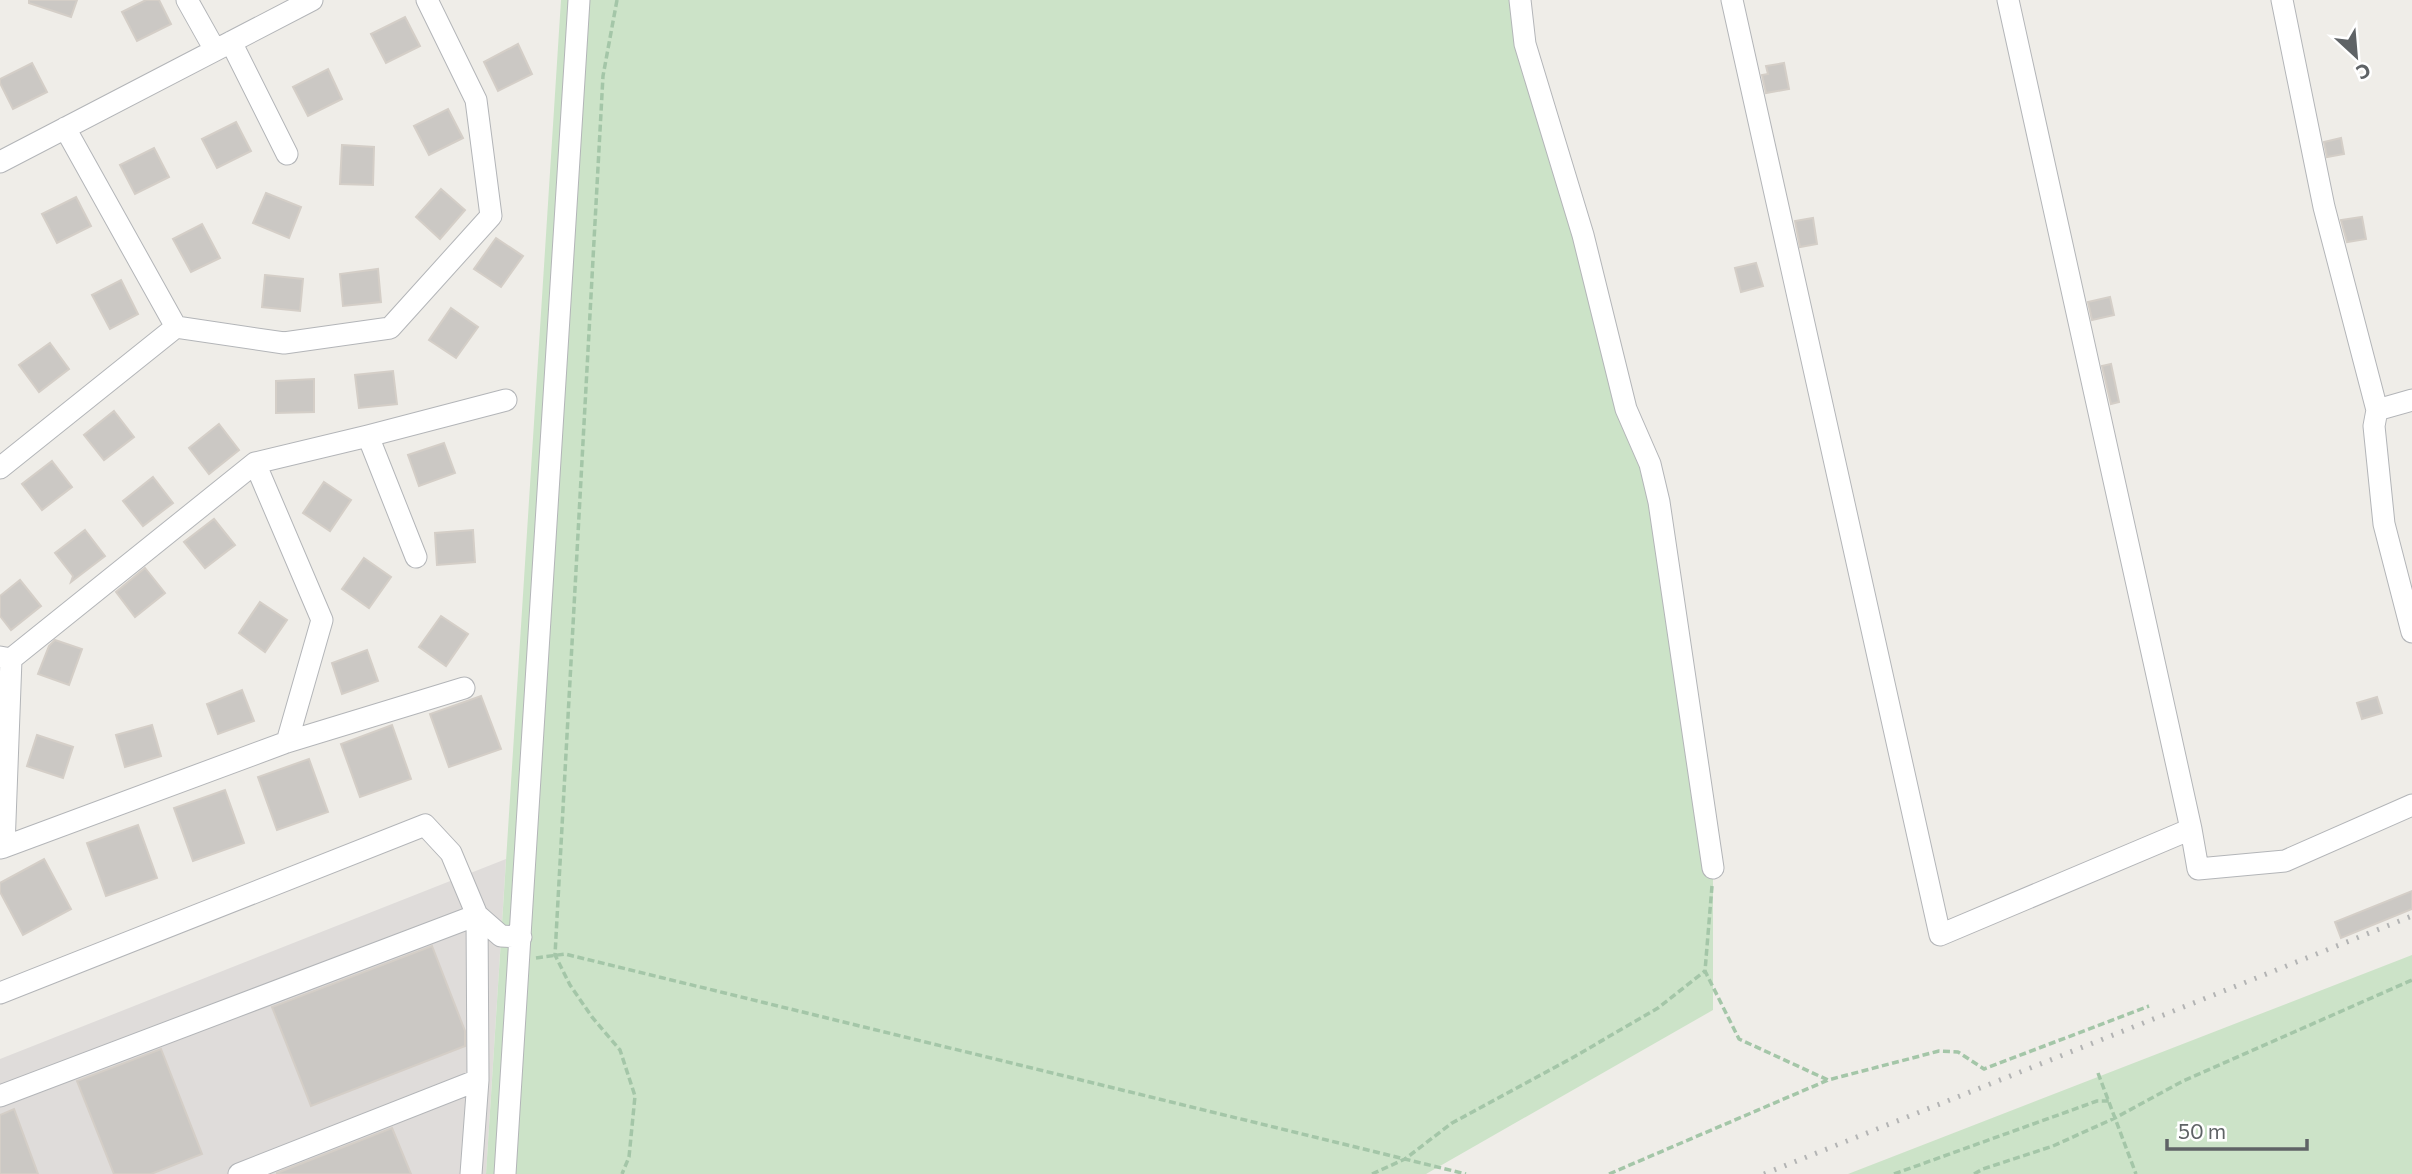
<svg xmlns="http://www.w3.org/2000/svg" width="2412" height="1174" viewBox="0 0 2412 1174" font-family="Commissioner,sans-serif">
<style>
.industrial{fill:#dfdcda}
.green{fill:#cce3c8}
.building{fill:#cbc8c4;stroke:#d4cec7;stroke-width:2}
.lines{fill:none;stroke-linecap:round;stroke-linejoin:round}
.minor-casing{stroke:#b3b5b8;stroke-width:23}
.path{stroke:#a4c6a8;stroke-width:3.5;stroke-dasharray:7 3.5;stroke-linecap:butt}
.minor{stroke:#fff;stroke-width:21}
.rail{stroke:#b3b4b4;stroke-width:5;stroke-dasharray:2 9;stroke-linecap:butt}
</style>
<rect width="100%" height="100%" fill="#efede8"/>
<!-- industrial -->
<path class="industrial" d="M506,859L486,1174H0V1059Z"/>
<!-- green -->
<path class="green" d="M561,0H1520L1650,464L1713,868V1010L1426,1174H486Z
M2412,955V1174H1848Z"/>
<!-- building -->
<path class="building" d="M29,0H77L71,17L29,3Z
M146,0H159L171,24L137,41L122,12Z
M405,17L420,46L386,63L371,34Z
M518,44L532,74L498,91L484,62Z
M32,63L47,92L13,109L0,83V79Z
M1784,63L1789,89L1766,93L1762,75L1768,74L1766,66Z
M328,69L342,99L308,116L293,87Z
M448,109L463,138L429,155L414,126Z
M236,122L251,151L217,168L202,139Z
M2341,138L2344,154L2327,157L2324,142Z
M342,145L374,147L373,185L340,184Z
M154,148L169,177L135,194L120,165Z
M441,189L465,210L440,239L416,217Z
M266,193L301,207L289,238L253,223Z
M76,197L91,226L57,243L42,214Z
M2362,217L2366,239L2347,242L2341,220Z
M1813,218L1817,244L1800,247L1795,221Z
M202,224L220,258L191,272L173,239Z
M496,238L523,256L501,287L474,269Z
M1756,263L1763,286L1741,292L1735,268Z
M378,269L381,302L343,306L340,274Z
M265,275L303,279L300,311L262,307Z
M121,280L138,314L110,329L92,295Z
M2110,297L2114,315L2092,320L2088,302Z
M451,308L478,327L456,358L429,340Z
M50,343L69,369L39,392L19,365Z
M2111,364L2119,402L2111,404L2102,366Z
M393,371L397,404L359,408L355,375Z
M314,379V412L276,413V381Z
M114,411L134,437L104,460L84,435Z
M219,424L239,450L209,474L189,448Z
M444,443L455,473L419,486L408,455Z
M52,461L72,487L42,510L22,484Z
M153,477L173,503L143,526L123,501Z
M324,482L351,500L330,531L303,513Z
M214,519L235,545L205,568L184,542Z
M85,530L105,556L71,582L73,576L55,553Z
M473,530L475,562L437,565L435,533Z
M364,558L391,577L369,608L342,589Z
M145,568L165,593L135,617L116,592Z
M20,580L41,606L11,630L0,616V596Z
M260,602L287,620L265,652L239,633Z
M441,616L468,634L446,666L419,647Z
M55,640L82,649L69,685L38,674L49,646Z
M367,650L378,681L342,694L332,663Z
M242,690L254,721L218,734L207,704Z
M481,696L501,749L449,767L430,714Z
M2377,697L2382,713L2362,719L2357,703Z
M152,725L161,756L125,767L116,735Z
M392,725L411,779L360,797L341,744Z
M37,735L73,747L63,778L27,766Z
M309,759L328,812L277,830L258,777Z
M225,790L244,843L193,861L174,808Z
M138,825L157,878L106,896L87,843Z
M44,859L71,909L23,935L0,892V883Z
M2412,891V909L2341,938L2335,922Z
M432,946L465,1031V1046L311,1106L272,1007Z
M161,1049L202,1154L151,1174H114L77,1081Z
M14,1109L38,1174H0V1115Z
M392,1128L411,1174H277V1173Z"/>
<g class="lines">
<!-- minor casing -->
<g class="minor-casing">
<path id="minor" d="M187,0L215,50
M1520,0L1525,44L1583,235L1626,409L1650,464L1659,502L1713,868
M1732,0L1940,935L2191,829
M2008,0L2191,829L2198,869L2285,861L2412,805
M2282,0L2324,207L2377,410L2374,426L2384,524L2412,632
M231,42L287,154
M65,128L176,327L284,343L390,328L491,216L476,100L427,0
M0,162L312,0
M2377,410L2412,400
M368,436L416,557
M255,463L322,620L287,742
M0,468L176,327
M0,657L11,659L255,463L368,436L506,400
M4,847L287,742L464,688
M0,848L4,847L11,659
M0,993L425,825L451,853L477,915L501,936L521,937
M0,1096L477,915L478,1080L471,1174
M239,1174L478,1080
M505,1174L579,0"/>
</g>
<!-- path -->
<path class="path" d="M617,0L603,76L555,955L570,985L592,1017L620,1050L635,1096L629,1157L622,1174
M1712,886L1705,971L1739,1039L1828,1080L1939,1051L1958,1052L1984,1069L2149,1006
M536,958L565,954L1466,1174
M2098,1073L2136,1174
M1372,1174L1405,1159L1452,1123L1572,1058L1658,1008L1705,971
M1609,1174L1828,1080
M1894,1174L2097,1101H2109
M1974,1174L1983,1169L2053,1146L2115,1118L2183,1081L2412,980"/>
<!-- minor -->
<use href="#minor" class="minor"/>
<!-- rail -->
<path class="rail" d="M1764,1174L2412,916"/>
</g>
<!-- north arrow -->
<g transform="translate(2356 56) rotate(154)" stroke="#ffffff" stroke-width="5" paint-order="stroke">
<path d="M0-5L12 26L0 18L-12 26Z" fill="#5f6366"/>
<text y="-10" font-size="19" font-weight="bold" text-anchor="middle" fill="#5f6366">С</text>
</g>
<!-- scale -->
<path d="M2167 1139v10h140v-10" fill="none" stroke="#5f6366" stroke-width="3.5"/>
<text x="2178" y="1139" font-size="21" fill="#5f6366" stroke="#ffffff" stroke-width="5" paint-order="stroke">50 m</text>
</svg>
